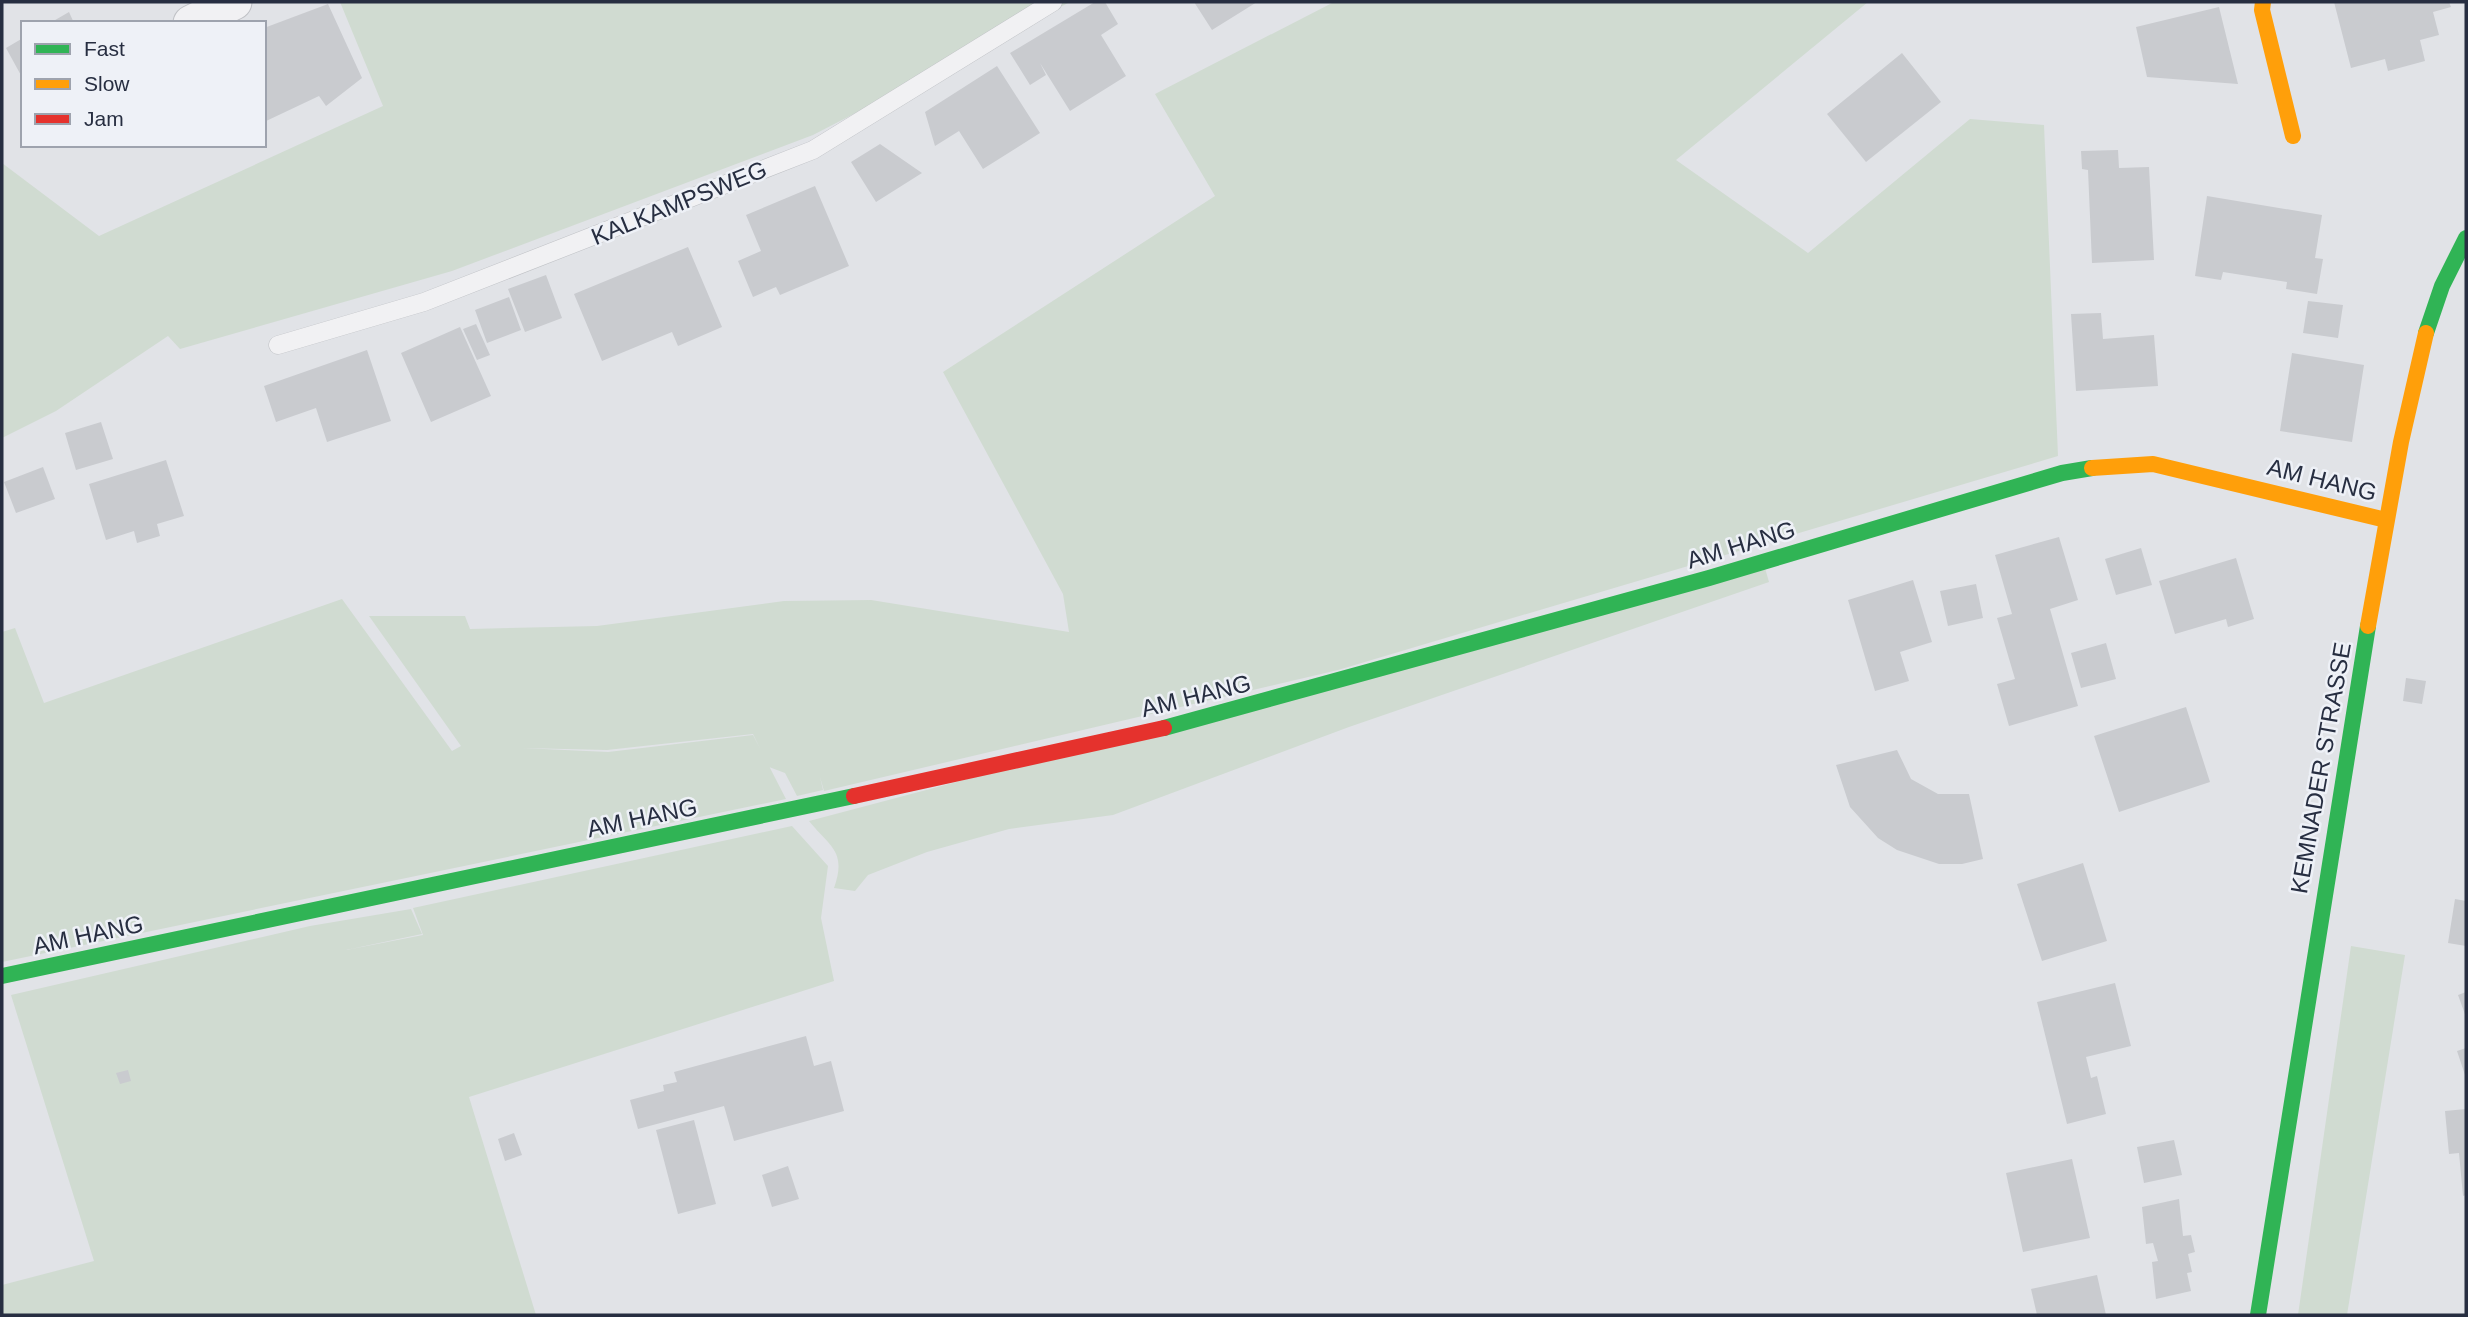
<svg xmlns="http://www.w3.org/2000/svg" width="2468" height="1317" viewBox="0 0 2468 1317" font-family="Arial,sans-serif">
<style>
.green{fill:#d0dbd1}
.building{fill:#c9cbcf}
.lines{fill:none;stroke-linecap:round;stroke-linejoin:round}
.lane-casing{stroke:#bfc1c5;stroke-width:19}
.street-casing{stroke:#bfc1c5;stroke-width:37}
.lane{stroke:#f1f1f3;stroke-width:18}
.street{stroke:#f1f1f3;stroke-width:35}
.fast{stroke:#30b455;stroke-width:16}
.slow{stroke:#ff9f0a;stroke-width:16}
.jam{stroke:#e5322d;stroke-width:16}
.labels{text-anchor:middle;stroke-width:5;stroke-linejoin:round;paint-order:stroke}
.street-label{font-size:24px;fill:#272e41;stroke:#eef1f7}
</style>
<rect width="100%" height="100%" fill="#e1e3e7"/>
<!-- green -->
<path class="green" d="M340,2H1070L813,135L452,271L180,349L168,336L56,411L2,438V163L99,236L383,106Z
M1334,2H1868L1676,160L1808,253L1970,119L2044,125L2058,456L1338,670L824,791L820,777L823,790L797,796L785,773L769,767L753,734L607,750L522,748L608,752L753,735L786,799L2,962V632L15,628L44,703L342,599L452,751L461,746L369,616H465L470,629L597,626L784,601L871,600L1069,632L1063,594L943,372L1215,196L1155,94Z
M1765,568L1769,582L1349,727L1113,815L1009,829L927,852L868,875L855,891L834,888C847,851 830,847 809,821Z
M792,826L828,866L821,918L834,981L469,1097L536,1315H2V1285L94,1261L11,995L310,926L411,909L422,934L346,950L423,935L413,908Z
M2351,946L2405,955L2347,1315H2298Z"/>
<!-- building -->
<path class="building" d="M1095,2H1105L1118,24L1101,35L1126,76L1070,111L1040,63L1046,75L1030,85L1010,53Z
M1194,2H1257L1212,30Z
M2334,2H2449L2451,7L2433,12L2439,35L2420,40L2425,61L2388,71L2385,59L2351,68Z
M328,4L362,78L326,106L319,96L264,122V28Z
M2219,7L2238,84L2147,77L2136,27Z
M69,12L74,23H50Z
M23,38V79L6,48Z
M1902,53L1941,102L1866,162L1827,114Z
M997,66L1040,133L983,169L959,131L935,146L925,112Z
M880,144L922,173L876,202L851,162Z
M2118,150L2119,168L2149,167L2154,260L2092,263L2088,170L2082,169L2081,151Z
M815,186L849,266L780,295L776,287L753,297L738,261L761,251L746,215Z
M2207,196L2322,215L2315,258L2323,259L2317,294L2286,289L2287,282L2223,272L2221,280L2195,276Z
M688,247L722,327L678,346L672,332L602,361L574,294Z
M546,275L562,318L525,332L508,289Z
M509,297L521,330L487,343L475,310Z
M2308,301L2343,305L2338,338L2303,333Z
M2101,313L2103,339L2154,335L2158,386L2076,391L2071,314Z
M476,324L490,355L477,360L463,329Z
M460,327L491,396L431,422L401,353Z
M367,350L391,421L327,442L316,408L276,422L264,386Z
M2292,353L2364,365L2352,442L2280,431Z
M101,422L113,459L76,470L65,433Z
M166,460L184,516L157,524L160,536L137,543L134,531L106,540L89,484Z
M43,467L55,499L16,513L4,482Z
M2059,537L2078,600L2050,609L2078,706L2009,726L1997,684L2015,679L1997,618L2012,614L1995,555Z
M2141,548L2152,585L2116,595L2105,559Z
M2236,558L2254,619L2228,627L2226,619L2175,634L2159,581Z
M1913,580L1932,642L1900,652L1909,681L1875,691L1848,600Z
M1976,584L1983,618L1948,626L1940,591Z
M2106,643L2116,679L2081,688L2071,653Z
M2406,678L2426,681L2422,704L2403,701Z
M2186,707L2210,782L2119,812L2094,736Z
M1897,750L1911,779L1938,794H1969L1983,859L1962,864H1939L1897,850L1878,838L1850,807L1836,765Z
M2083,863L2107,941L2042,961L2017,884Z
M2455,899L2466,901V946L2448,943Z
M2115,983L2131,1046L2086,1057L2091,1078L2097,1076L2106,1114L2067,1124L2037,1002Z
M2466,992V1017L2458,995Z
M806,1036L814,1066L831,1061L844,1111L734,1141L724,1106L638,1129L630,1100L664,1091L663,1085L677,1082L674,1072Z
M2466,1048V1078L2457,1051Z
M128,1070L131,1081L120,1084L116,1073Z
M2466,1109V1195L2463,1196L2459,1153L2449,1154L2445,1111Z
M694,1120L716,1204L678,1214L656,1130Z
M514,1133L522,1155L505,1161L498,1139Z
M2174,1140L2182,1175L2144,1183L2137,1147Z
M2072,1159L2090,1238L2023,1252L2006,1173Z
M788,1166L799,1199L772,1207L762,1175Z
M2179,1199L2183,1236L2191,1235L2195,1252L2188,1254L2192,1272L2187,1273L2191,1291L2156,1299L2152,1262L2158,1261L2153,1243L2146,1244L2142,1207Z
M2097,1275L2106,1315H2037L2031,1289Z"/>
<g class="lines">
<!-- lane casing -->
<g class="lane-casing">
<path id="lane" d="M278,345L424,302L813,150L1053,2"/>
</g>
<!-- street casing -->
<g class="street-casing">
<path id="street" d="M191,23L234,2"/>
</g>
<!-- lane -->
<use href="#lane" class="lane"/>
<!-- street -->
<use href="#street" class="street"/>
<!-- fast -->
<path class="fast" d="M2426,333L2442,286L2466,238
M1164,728L1709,578L2062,473L2092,468
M2,976L854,796
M2258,1315L2368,626"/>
<!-- slow -->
<path class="slow" d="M2263,2L2262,10L2293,136
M2092,468L2153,464L2386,520
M2368,626L2401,442L2426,333"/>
<!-- jam -->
<path class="jam" d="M854,796L1164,728"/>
</g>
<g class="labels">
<!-- street labels -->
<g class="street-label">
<text transform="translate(679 203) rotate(-22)" y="8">KALKAMPSWEG</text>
<text transform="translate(2322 480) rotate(14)" y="8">AM HANG</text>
<text transform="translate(1741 545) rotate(-17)" y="8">AM HANG</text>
<text transform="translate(1196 696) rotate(-14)" y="8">AM HANG</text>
<text transform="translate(2321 768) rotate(-80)" y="8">KEMNADER STRASSE</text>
<text transform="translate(642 818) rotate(-12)" y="8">AM HANG</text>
<text transform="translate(88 935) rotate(-12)" y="8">AM HANG</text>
</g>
</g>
<!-- border -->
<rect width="2468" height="1317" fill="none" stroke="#272e41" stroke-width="7"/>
<!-- legend -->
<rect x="21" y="21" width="245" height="126" fill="#eef1f7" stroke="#9ea3ae" stroke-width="2"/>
<rect x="35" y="44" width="35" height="10" fill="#30b455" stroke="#9ea3ae" stroke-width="2"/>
<text x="84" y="56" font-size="21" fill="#272e41">Fast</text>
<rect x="35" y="79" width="35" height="10" fill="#ff9f0a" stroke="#9ea3ae" stroke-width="2"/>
<text x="84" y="91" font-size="21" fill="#272e41">Slow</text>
<rect x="35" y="114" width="35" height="10" fill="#e5322d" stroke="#9ea3ae" stroke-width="2"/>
<text x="84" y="126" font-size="21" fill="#272e41">Jam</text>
</svg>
